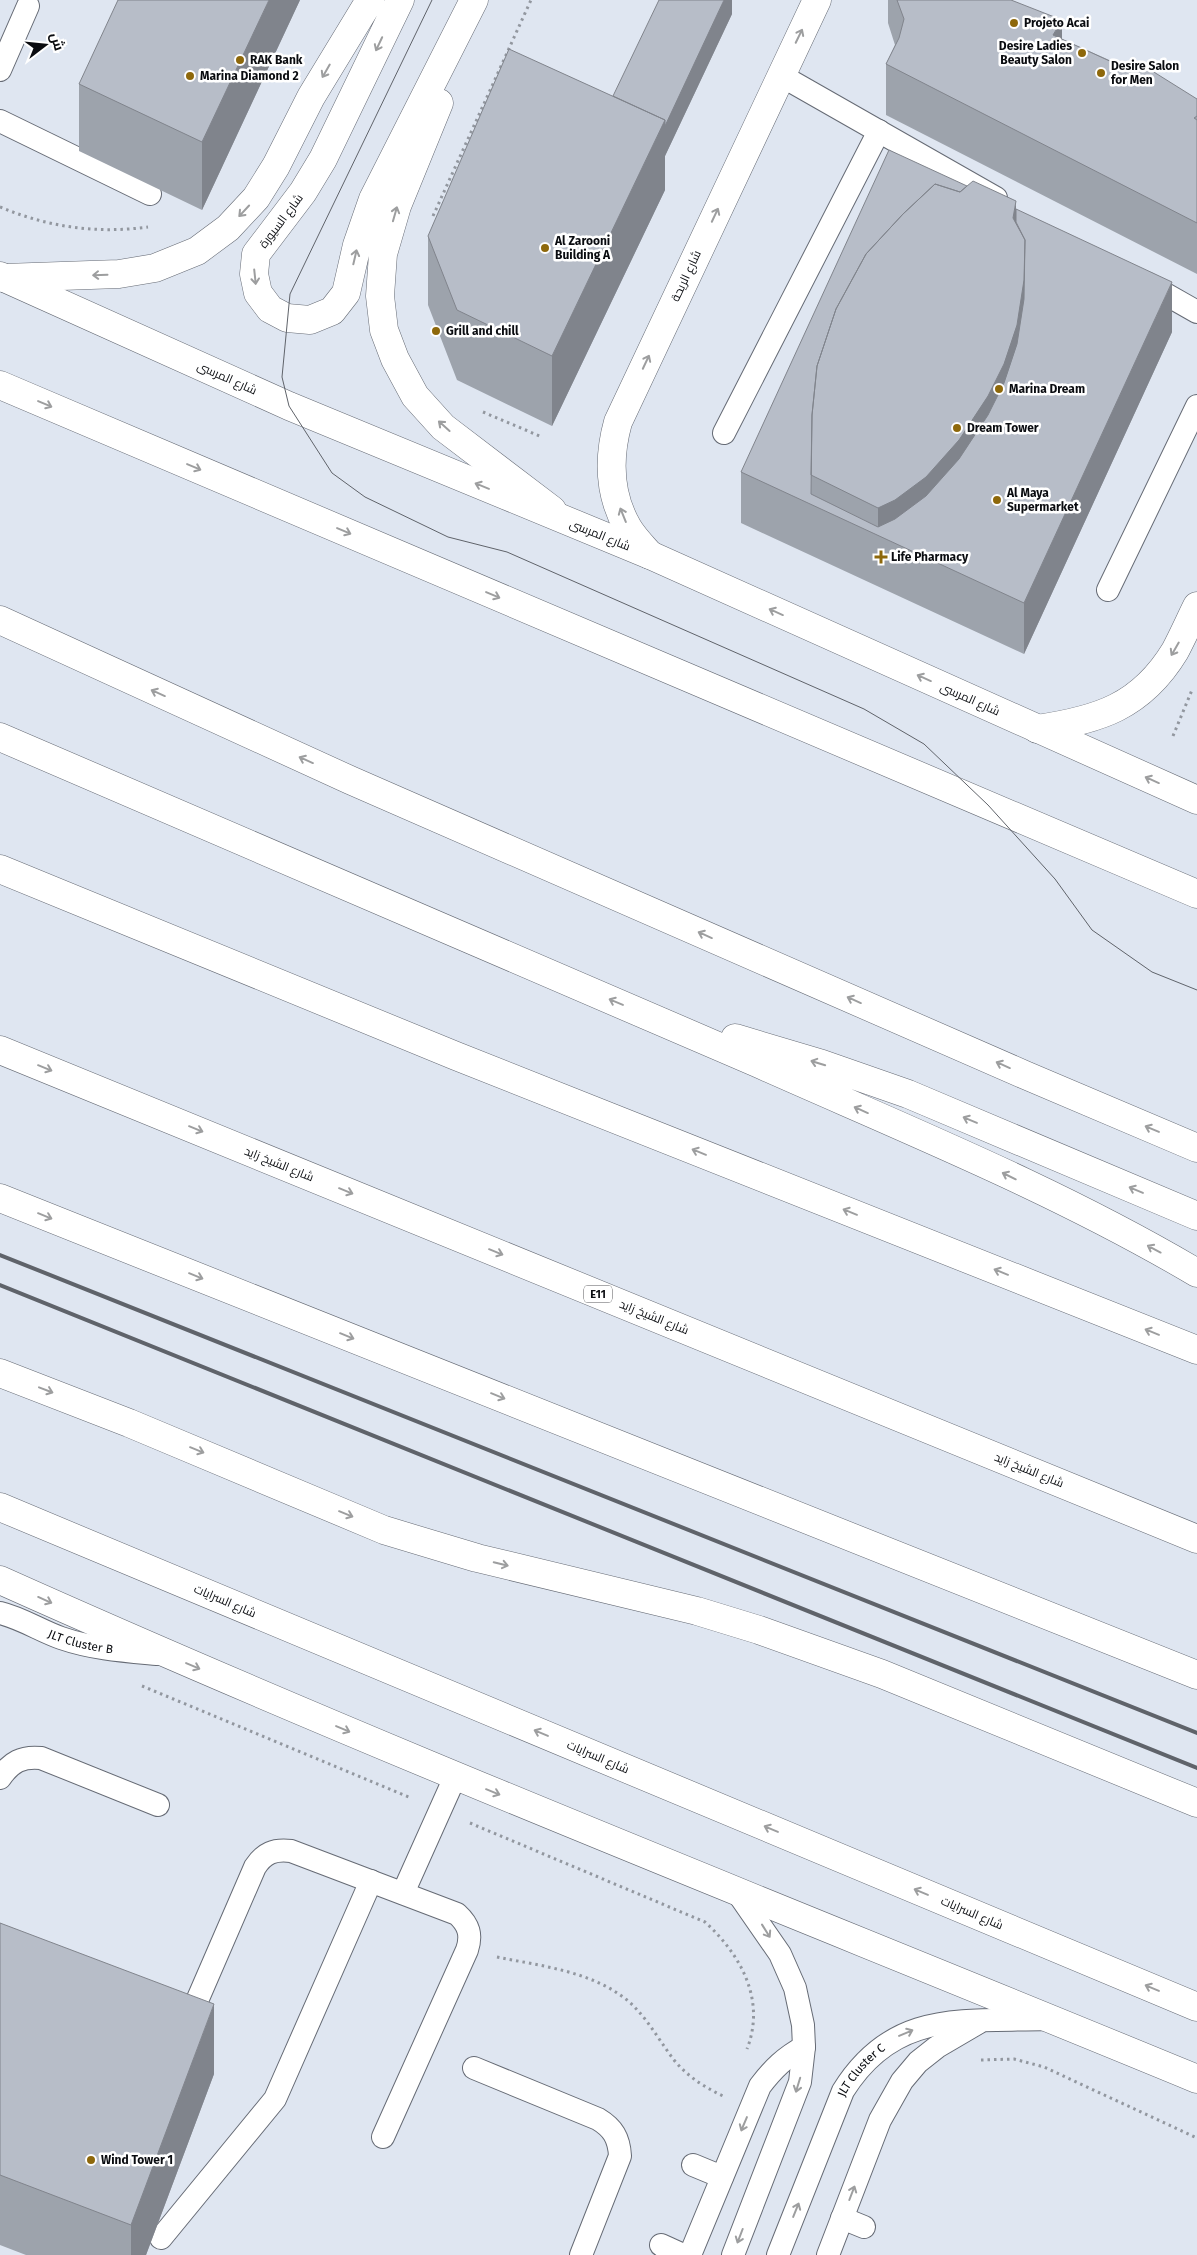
<svg xmlns="http://www.w3.org/2000/svg" width="1197" height="2255" viewBox="0 0 1197 2255" font-family="'Fira Sans',Cairo,sans-serif">
<style>
.lines{fill:none;stroke-linecap:round;stroke-linejoin:round}
.lane-casing{stroke:#666b75;stroke-width:24}
.street-casing{stroke:#666b75;stroke-width:29}
.secondary-casing{stroke:#666b75;stroke-width:29}
.highway-casing{stroke:#666b75;stroke-width:29}
.path{stroke:#92979f;stroke-width:3;stroke-dasharray:2.5 4;stroke-linecap:butt}
.lane{stroke:#fff;stroke-width:22}
.street{stroke:#fff;stroke-width:28}
.secondary{stroke:#fff;stroke-width:28}
.highway{stroke:#fff;stroke-width:28}
.tram{stroke:#5f636a;stroke-width:1}
.rail{stroke:#5f636a;stroke-width:4}
.wall{fill:#9da3ac}
.shaded-wall{fill:#80848c}
.building{fill:#b7bdc8;stroke:#80848c}
.oneway{stroke:#9d9e9f}
.poi-dot{fill:#8e680b;stroke:#fff;stroke-width:2}
.labels{text-anchor:middle;stroke-width:5;stroke-linejoin:round;paint-order:stroke}
.shield{fill:#fff;stroke:#545558;stroke-width:1}
.shield-label{font-size:11px;font-weight:bold;fill:#0a0c10}
.poi-label{font-size:12px;font-weight:bold;fill:#0a0c10;stroke:#fff;text-anchor:start}
.street-label{font-size:12px;fill:#0a0c10;stroke:#fff}
</style>
<rect width="100%" height="100%" fill="#dfe6f1"/>
<g class="lines">
<!-- lane casing -->
<g class="lane-casing">
<g id="lane">
<path d="M0,70L28,6"/>
<path d="M780,75L996,198"/>
<path d="M0,121L150,194"/>
<path d="M1146,283L1197,312"/>
<path d="M724,433L879,131"/>
<path d="M1108,590L1197,406"/>
<path id="s1" d="M0,1613C21,1618 41,1631 61,1638C93,1649 124,1651 157,1654"/>
<path d="M0,1778C11,1762 22,1756 41,1758L158,1805"/>
<path d="M403,1893L455,1777"/>
<path d="M190,2017L255,1867C264,1853 274,1849 291,1851L457,1914C469,1925 472,1935 467,1950L383,2137"/>
<path d="M474,2068L598,2119C613,2128 619,2138 620,2156L581,2255"/>
<path d="M693,2165L722,2177"/>
<path d="M842,2218L864,2227"/>
<path d="M161,2238L275,2099L371,1881"/>
<path d="M661,2245L683,2255"/>
<path d="M690,2255L760,2086C773,2069 785,2057 804,2047"/>
<path d="M733,2255L800,2082L804,2047L803,2025L795,1988L780,1954L737,1892"/>
<path id="s2" d="M778,2255L843,2091C894,2009 963,2022 1047,2019"/>
<path d="M828,2255L880,2120L902,2081L918,2062L937,2047L978,2023"/>
</g>
</g>
<!-- street casing -->
<g class="street-casing">
<path id="street" d="M400,0L323,159L303,192L256,254L254,274L258,293L270,309L287,318L310,320L332,311L346,293L357,245L373,199L474,0
M439,103L397,206L383,254L380,296L384,330L395,359L415,396L443,427L552,510
M4,278L119,274L155,268L197,251L228,228L256,198L276,166L311,97L370,0
M650,555C643,547 634,538 628,528C609,495 608,458 618,422L817,0
M1037,729C1098,720 1141,707 1175,651C1183,636 1190,620 1197,606"/>
</g>
<!-- secondary casing -->
<g class="secondary-casing">
<path id="secondary" d="M0,276L289,406L650,555L1197,800
M0,385L1197,894
M0,1507L1197,2007
M0,1580C395,1757 797,1914 1197,2079"/>
</g>
<!-- highway casing -->
<g class="highway-casing">
<path id="highway" d="M0,620L350,780L1025,1075L1197,1148
M0,737C252,845 505,952 757,1063C905,1129 1057,1190 1197,1273
M0,869L456,1056L1197,1350
M735,1038L822,1064L908,1094L1197,1216
M0,1050L1197,1539
M0,1198L1197,1675
M0,1373L129,1423L384,1530L477,1558L697,1611L759,1630L882,1674L1197,1803"/>
</g>
<!-- path -->
<path class="path" d="M0,207C48,227 96,234 148,227
M433,216L531,0
M483,412L542,437
M1173,736L1192,690
M142,1686L411,1798
M470,1823L705,1922C741,1955 766,2000 747,2049
M497,1957C541,1966 591,1971 627,2000C647,2017 658,2039 674,2060C687,2076 704,2087 723,2096
M981,2060L1014,2059L1044,2067L1197,2138"/>
<!-- lane -->
<use href="#lane" class="lane"/>
<!-- street -->
<use href="#street" class="street"/>
<!-- secondary -->
<use href="#secondary" class="secondary"/>
<!-- highway -->
<use href="#highway" class="highway"/>
<!-- tram -->
<path class="tram" d="M432,0L290,294L282,377L289,406L332,473L365,497L448,537L507,552L864,709L924,744L988,805L1055,879L1092,930L1152,972L1197,990"/>
<!-- rail -->
<path class="rail" d="M0,1255L1197,1733
M0,1285L1197,1768"/>
</g>
<!-- wall -->
<path class="wall" d="M300,0L202,210L79,151V84Z
M732,0V14L665,156V190L552,426L457,380L428,305V236L613,96Z
M888,0H1011L1062,39L1197,99V274L886,115V64L895,45L888,23Z
M967,186L1016,209L1172,332L1024,654L741,523V472Z
M0,1923L214,2074L146,2255H26L0,2245Z"/>
<!-- shaded-wall -->
<path class="shaded-wall" d="M269,0H300L202,210V142Z
M724,0H732V14L665,156V190L552,426V356L665,120Z
M1062,20V71L1053,35Z
M1016,201V242L1013,218Z
M1024,280L1025,310L1004,433L878,536V508Z
M1172,282V332L1024,654V603Z
M214,2004V2074L146,2255H131V2225Z"/>
<!-- building -->
<path class="building" d="M118,0H269L202,142L79,84Z
M659,0H724L665,126V120L613,96Z
M897,0H1011L1062,20L1053,35L1127,69L1133,59L1197,99V116L1194,118L1197,120V223L886,64L899,38L904,19Z
M509,49L665,120L552,356L457,310L428,236Z
M889,150L967,186L960,192L935,184L903,214L866,254L836,309L817,366L812,415L811,494L878,527L895,519L926,496L959,459L988,415L1004,383L1017,344L1024,299L1025,240L1016,222V209L1172,282L1024,603L741,472Z
M973,181L1016,201L1013,218L1025,240L1024,280L1017,325L1004,364L988,396L959,440L926,477L895,500L878,508L811,475L812,415L817,366L836,309L866,254L903,214L935,184L960,192Z
M0,1923L214,2004L131,2225L0,2175Z"/>
<!-- one-way arrows -->
<defs><path id="oneway-shaft" d="M-6 0H5M1.5-3L5.5 0L1.5 3" fill="none" stroke-width="1.6" stroke-linecap="round" stroke-linejoin="round" transform="scale(1.25)"/></defs>
<g class="oneway">
<use href="#oneway-shaft" transform="translate(799 36) rotate(-64)"/>
<use href="#oneway-shaft" transform="translate(379 44) rotate(115)"/>
<use href="#oneway-shaft" transform="translate(326 71) rotate(120)"/>
<use href="#oneway-shaft" transform="translate(244 211) rotate(133)"/>
<use href="#oneway-shaft" transform="translate(395 214) rotate(-74)"/>
<use href="#oneway-shaft" transform="translate(715 215) rotate(-65)"/>
<use href="#oneway-shaft" transform="translate(355 257) rotate(-77)"/>
<use href="#oneway-shaft" transform="translate(100 275) rotate(178)"/>
<use href="#oneway-shaft" transform="translate(255 277) rotate(84)"/>
<use href="#oneway-shaft" transform="translate(646 362) rotate(-65)"/>
<use href="#oneway-shaft" transform="translate(45 404) rotate(23)"/>
<use href="#oneway-shaft" transform="translate(444 426) rotate(-138)"/>
<use href="#oneway-shaft" transform="translate(194 467) rotate(23)"/>
<use href="#oneway-shaft" transform="translate(482 486) rotate(-158)"/>
<use href="#oneway-shaft" transform="translate(623 515) rotate(-112)"/>
<use href="#oneway-shaft" transform="translate(344 531) rotate(23)"/>
<use href="#oneway-shaft" transform="translate(493 595) rotate(23)"/>
<use href="#oneway-shaft" transform="translate(776 612) rotate(-156)"/>
<use href="#oneway-shaft" transform="translate(1175 649) rotate(120)"/>
<use href="#oneway-shaft" transform="translate(924 678) rotate(-156)"/>
<use href="#oneway-shaft" transform="translate(158 693) rotate(-156)"/>
<use href="#oneway-shaft" transform="translate(306 760) rotate(-156)"/>
<use href="#oneway-shaft" transform="translate(1152 780) rotate(-156)"/>
<use href="#oneway-shaft" transform="translate(705 935) rotate(-156)"/>
<use href="#oneway-shaft" transform="translate(854 1000) rotate(-156)"/>
<use href="#oneway-shaft" transform="translate(616 1002) rotate(-157)"/>
<use href="#oneway-shaft" transform="translate(818 1063) rotate(-163)"/>
<use href="#oneway-shaft" transform="translate(1003 1065) rotate(-156)"/>
<use href="#oneway-shaft" transform="translate(45 1068) rotate(22)"/>
<use href="#oneway-shaft" transform="translate(861 1110) rotate(-156)"/>
<use href="#oneway-shaft" transform="translate(970 1120) rotate(-157)"/>
<use href="#oneway-shaft" transform="translate(196 1129) rotate(22)"/>
<use href="#oneway-shaft" transform="translate(1152 1129) rotate(-157)"/>
<use href="#oneway-shaft" transform="translate(699 1152) rotate(-158)"/>
<use href="#oneway-shaft" transform="translate(1009 1176) rotate(-154)"/>
<use href="#oneway-shaft" transform="translate(1136 1190) rotate(-157)"/>
<use href="#oneway-shaft" transform="translate(346 1191) rotate(22)"/>
<use href="#oneway-shaft" transform="translate(850 1212) rotate(-158)"/>
<use href="#oneway-shaft" transform="translate(45 1216) rotate(22)"/>
<use href="#oneway-shaft" transform="translate(1154 1249) rotate(-152)"/>
<use href="#oneway-shaft" transform="translate(496 1252) rotate(22)"/>
<use href="#oneway-shaft" transform="translate(1001 1272) rotate(-158)"/>
<use href="#oneway-shaft" transform="translate(196 1276) rotate(22)"/>
<use href="#oneway-shaft" transform="translate(1152 1332) rotate(-158)"/>
<use href="#oneway-shaft" transform="translate(347 1336) rotate(22)"/>
<use href="#oneway-shaft" transform="translate(46 1390) rotate(21)"/>
<use href="#oneway-shaft" transform="translate(498 1396) rotate(22)"/>
<use href="#oneway-shaft" transform="translate(197 1450) rotate(22)"/>
<use href="#oneway-shaft" transform="translate(346 1514) rotate(22)"/>
<use href="#oneway-shaft" transform="translate(501 1564) rotate(14)"/>
<use href="#oneway-shaft" transform="translate(45 1600) rotate(24)"/>
<use href="#oneway-shaft" transform="translate(193 1666) rotate(23)"/>
<use href="#oneway-shaft" transform="translate(343 1729) rotate(23)"/>
<use href="#oneway-shaft" transform="translate(541 1733) rotate(-157)"/>
<use href="#oneway-shaft" transform="translate(493 1792) rotate(22)"/>
<use href="#oneway-shaft" transform="translate(771 1829) rotate(-157)"/>
<use href="#oneway-shaft" transform="translate(921 1892) rotate(-157)"/>
<use href="#oneway-shaft" transform="translate(766 1931) rotate(58)"/>
<use href="#oneway-shaft" transform="translate(1152 1988) rotate(-157)"/>
<use href="#oneway-shaft" transform="translate(906 2033) rotate(-23)"/>
<use href="#oneway-shaft" transform="translate(798 2085) rotate(107)"/>
<use href="#oneway-shaft" transform="translate(744 2124) rotate(113)"/>
<use href="#oneway-shaft" transform="translate(852 2193) rotate(-69)"/>
<use href="#oneway-shaft" transform="translate(796 2210) rotate(-68)"/>
<use href="#oneway-shaft" transform="translate(740 2236) rotate(111)"/>
</g>
<!-- markers -->
<g class="poi-dot">
<circle cx="1014" cy="23" r="5"/>
<circle cx="1082" cy="53" r="5"/>
<circle cx="240" cy="60" r="5"/>
<circle cx="1101" cy="73" r="5"/>
<circle cx="190" cy="76" r="5"/>
<circle cx="545" cy="248" r="5"/>
<circle cx="436" cy="331" r="5"/>
<circle cx="999" cy="389" r="5"/>
<circle cx="957" cy="428" r="5"/>
<circle cx="997" cy="500" r="5"/>
<path d="M878.5 549.5h5v5h5v5h-5v5h-5v-5h-5v-5h5z"/>
<circle cx="91" cy="2160" r="5"/>
</g>
<g class="labels">
<!-- shield labels -->
<rect class="shield" x="584" y="1285.5" width="28" height="17" rx="4"/>
<g class="shield-label">
<text x="598" y="1298">E11</text>
</g>
<!-- poi labels -->
<g class="poi-label">
<text x="1024" y="27">Projeto Acai</text>
<text x="1072" y="50" text-anchor="end">Desire Ladies<tspan x="1072" dy="14">Beauty Salon</tspan></text>
<text x="250" y="64">RAK Bank</text>
<text x="1111" y="70">Desire Salon<tspan x="1111" dy="14">for Men</tspan></text>
<text x="200" y="80">Marina Diamond 2</text>
<text x="555" y="245">Al Zarooni<tspan x="555" dy="14">Building A</tspan></text>
<text x="446" y="335">Grill and chill</text>
<text x="1009" y="393">Marina Dream</text>
<text x="967" y="432">Dream Tower</text>
<text x="1007" y="497">Al Maya<tspan x="1007" dy="14">Supermarket</tspan></text>
<text x="891" y="561">Life Pharmacy</text>
<text x="101" y="2164">Wind Tower 1</text>
</g>
<!-- street labels -->
<g class="street-label">
<text transform="translate(281 221) rotate(-53)" y="4">شارع السيورة</text>
<text transform="translate(686 276) rotate(-65)" y="4">شارع الريحة</text>
<text transform="translate(227 378) rotate(24)" y="4">شارع المرسى</text>
<text transform="translate(600 535) rotate(22)" y="4">شارع المرسى</text>
<text transform="translate(970 699) rotate(24)" y="4">شارع المرسى</text>
<text transform="translate(279 1164) rotate(22)" y="4">شارع الشيخ زايد</text>
<text transform="translate(654 1317) rotate(22)" y="4">شارع الشيخ زايد</text>
<text transform="translate(1029 1470) rotate(22)" y="4">شارع الشيخ زايد</text>
<text transform="translate(225 1601) rotate(23)" y="4">شارع السرايات</text>
<text dy="4" stroke="none"><textPath href="#s1" startOffset="86">JLT Cluster B</textPath></text>
<text transform="translate(598 1757) rotate(23)" y="4">شارع السرايات</text>
<text transform="translate(972 1913) rotate(23)" y="4">شارع السرايات</text>
<text dy="4" stroke="none"><textPath href="#s2" startOffset="204">JLT Cluster C</textPath></text>
</g>
</g>
<!-- north arrow -->
<g transform="translate(45 45) rotate(74)" stroke="#ffffff" stroke-width="4" paint-order="stroke">
<path d="M0-4L9 19L0 12L-9 19Z" fill="#0a0c10"/>
<text y="-8" font-size="14" font-weight="bold" text-anchor="middle" fill="#0a0c10">ش</text>
</g>
</svg>
